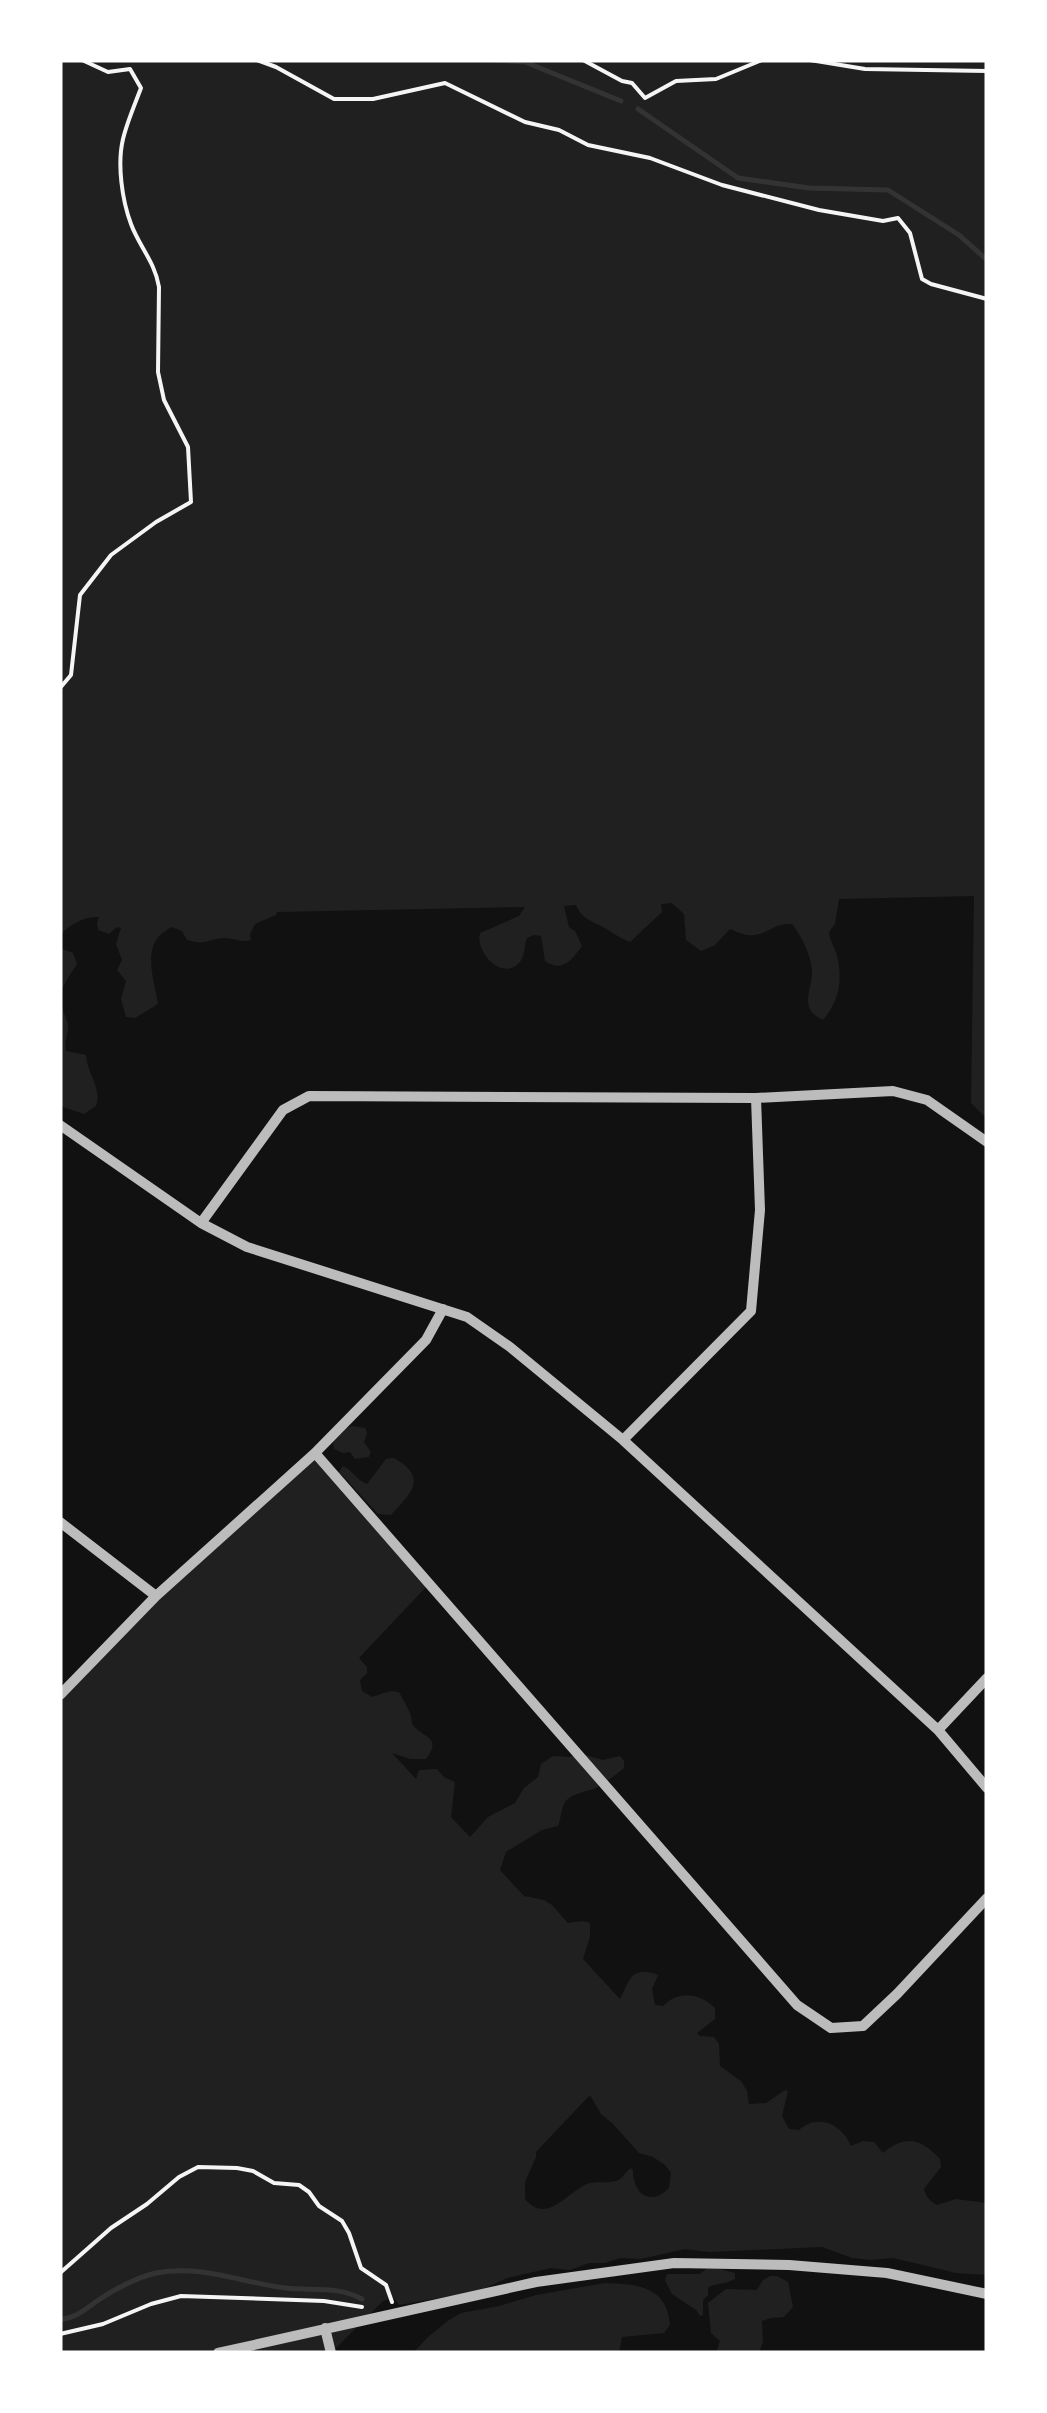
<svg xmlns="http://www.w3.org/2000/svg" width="1047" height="2413" viewBox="0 0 1047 2413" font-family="Roboto,sans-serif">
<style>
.green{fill:#202020;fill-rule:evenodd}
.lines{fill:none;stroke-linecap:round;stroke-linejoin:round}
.stream{stroke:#333;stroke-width:5}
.path{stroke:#f5f5f5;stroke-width:4}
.minor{stroke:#bcbcbc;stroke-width:10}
</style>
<rect width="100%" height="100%" fill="#111"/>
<!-- green -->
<path class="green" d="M60,60H987V1119L971,1103L974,896L839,899L835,924L829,932C830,942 835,947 837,956C843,981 839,1001 823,1020C797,1008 813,990 812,970C811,955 801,935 792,924C764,923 765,946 730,929L715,945L701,951L686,940L684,914L672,903L661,904L662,912L630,942C619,938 611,931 601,926C588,919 583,919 576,905L564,906L569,927L575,931L582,946C572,960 562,973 545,961L541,936L534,935L527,938C524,946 525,956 520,962C503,982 475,953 480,933L519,916L525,907L277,912L276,915L255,924L250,934L251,940C240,943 235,938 224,938C206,939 207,946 187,940L182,931L172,927C139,942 154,977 158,1004L135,1018L126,1017L121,999L126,981L117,970L122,960L116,944L121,928L117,927L109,934L98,930L97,923L99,917C85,916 70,924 60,935Z
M60,948L73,953L77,964C66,982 58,987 63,1010C64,1014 68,1022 68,1026C68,1036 64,1040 66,1051L86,1055C87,1074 102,1087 96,1106L84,1114L63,1107L60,1097Z
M352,1426L365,1428L367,1433L364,1442L371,1452L369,1457L355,1459L350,1452L343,1453L334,1449L333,1441L343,1429Z
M315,1453L428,1585L359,1658L367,1667V1673L360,1680L362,1691L372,1697L390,1691L399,1692C403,1700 408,1707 411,1716C412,1719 411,1722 413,1725C422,1738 443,1736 426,1759H410L392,1753L416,1779L419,1770L437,1769L444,1777L455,1782L451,1817L470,1837L488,1817L515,1803L524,1788L538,1777L541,1764L553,1756L569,1757L582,1754L603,1760L620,1756L624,1761V1768C615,1775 606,1783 596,1788C586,1792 572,1793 565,1802C561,1809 561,1819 558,1826L542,1830L506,1852L500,1870L524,1896L544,1900L552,1905L568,1923L582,1921L590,1923V1937L583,1959L620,1999C629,1983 630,1964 658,1975L652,1989L655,2005L663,2006C679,1990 699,1993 715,2008V2019L697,2033L700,2036L714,2037L719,2044L720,2066L741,2081L747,2091L749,2104L766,2103L785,2090L788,2091L782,2116L789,2129L799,2130C818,2113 842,2124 851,2146L863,2141L874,2142L883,2153C906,2134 921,2139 940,2159L941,2167L924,2189C926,2197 930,2201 937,2205L956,2199L987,2203V2275L956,2273L893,2258L871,2260L852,2258L822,2247L709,2252L685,2249L641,2259L620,2258L605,2263H589L570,2270L551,2268L507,2278L479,2291L399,2305L394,2298L383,2301L331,2353H60V1695L157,1596ZM590,2095L601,2114L613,2124L639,2153L653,2157L665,2165L671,2173L669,2188C650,2207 633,2194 633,2170L631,2168C627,2170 624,2176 620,2179C611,2185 597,2180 587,2184C566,2193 547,2225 525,2199V2182L536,2157V2152Z
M394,1458C429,1478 411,1493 391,1515L378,1514L343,1476L338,1473L343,1466C353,1470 357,1481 367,1484L386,1459Z
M716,2268L735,2273V2279C727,2284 717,2283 708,2287V2295L703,2300V2315L700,2316L696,2310L672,2294L665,2280L667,2274H700L706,2269Z
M770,2276H777L788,2282L793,2307L784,2317L771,2318L762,2321L763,2342L759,2353H716L720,2341L711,2333L708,2303L726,2289L757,2290L763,2280Z
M605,2283C637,2284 667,2286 670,2325L664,2333L622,2337L619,2353H413L428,2337L449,2320L461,2313L499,2306L536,2295Z"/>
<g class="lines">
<!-- stream -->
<path class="stream" d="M494,60L525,62L621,101
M638,109L738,178L809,188L888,190L959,235L987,260
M60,2320C78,2317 85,2309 100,2299C115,2289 138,2277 156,2273C200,2264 243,2283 286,2288C311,2291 339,2286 362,2299"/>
<!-- path -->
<path class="path" d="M257,60L276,67L334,99H373L445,83L525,122L559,130L588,145L650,158L722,185L819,210L883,221L898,218L910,233L922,279L931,284L987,299
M583,60L622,81L632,83L645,98L676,81L716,79L762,60
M810,60L865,69L987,71
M60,688L71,675L80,595L111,555L156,522L191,502L188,447L164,400L158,372L159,287C155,262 139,246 131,224C122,200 117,164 123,139C127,122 135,104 141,88L130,69L108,72L82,60
M60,2273L111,2228L147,2204L179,2177L198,2167L237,2168L253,2171L274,2183L299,2185L309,2192L319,2206L342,2221L349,2233L361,2268L386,2285L392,2302
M60,2334L103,2324L151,2304L181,2296L324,2301L362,2307"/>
<!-- minor -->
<path class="minor" d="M60,1125L201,1223L247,1247L467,1317L510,1347L623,1440L938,1730L987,1788
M201,1223L283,1110L309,1096L756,1098L893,1091L927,1100L987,1142
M623,1440L751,1311L760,1210L756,1098
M315,1453L797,2005L831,2028L863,2026L897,1994L987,1898
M60,1522L156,1596
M60,1695L156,1596L315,1453L426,1340L443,1309
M938,1730L987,1678
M325,2328L331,2353
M218,2353L536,2282L674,2263L789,2265L887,2273L987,2294"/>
</g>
<!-- border -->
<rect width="1047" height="2413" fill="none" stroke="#ffffff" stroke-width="125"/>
</svg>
